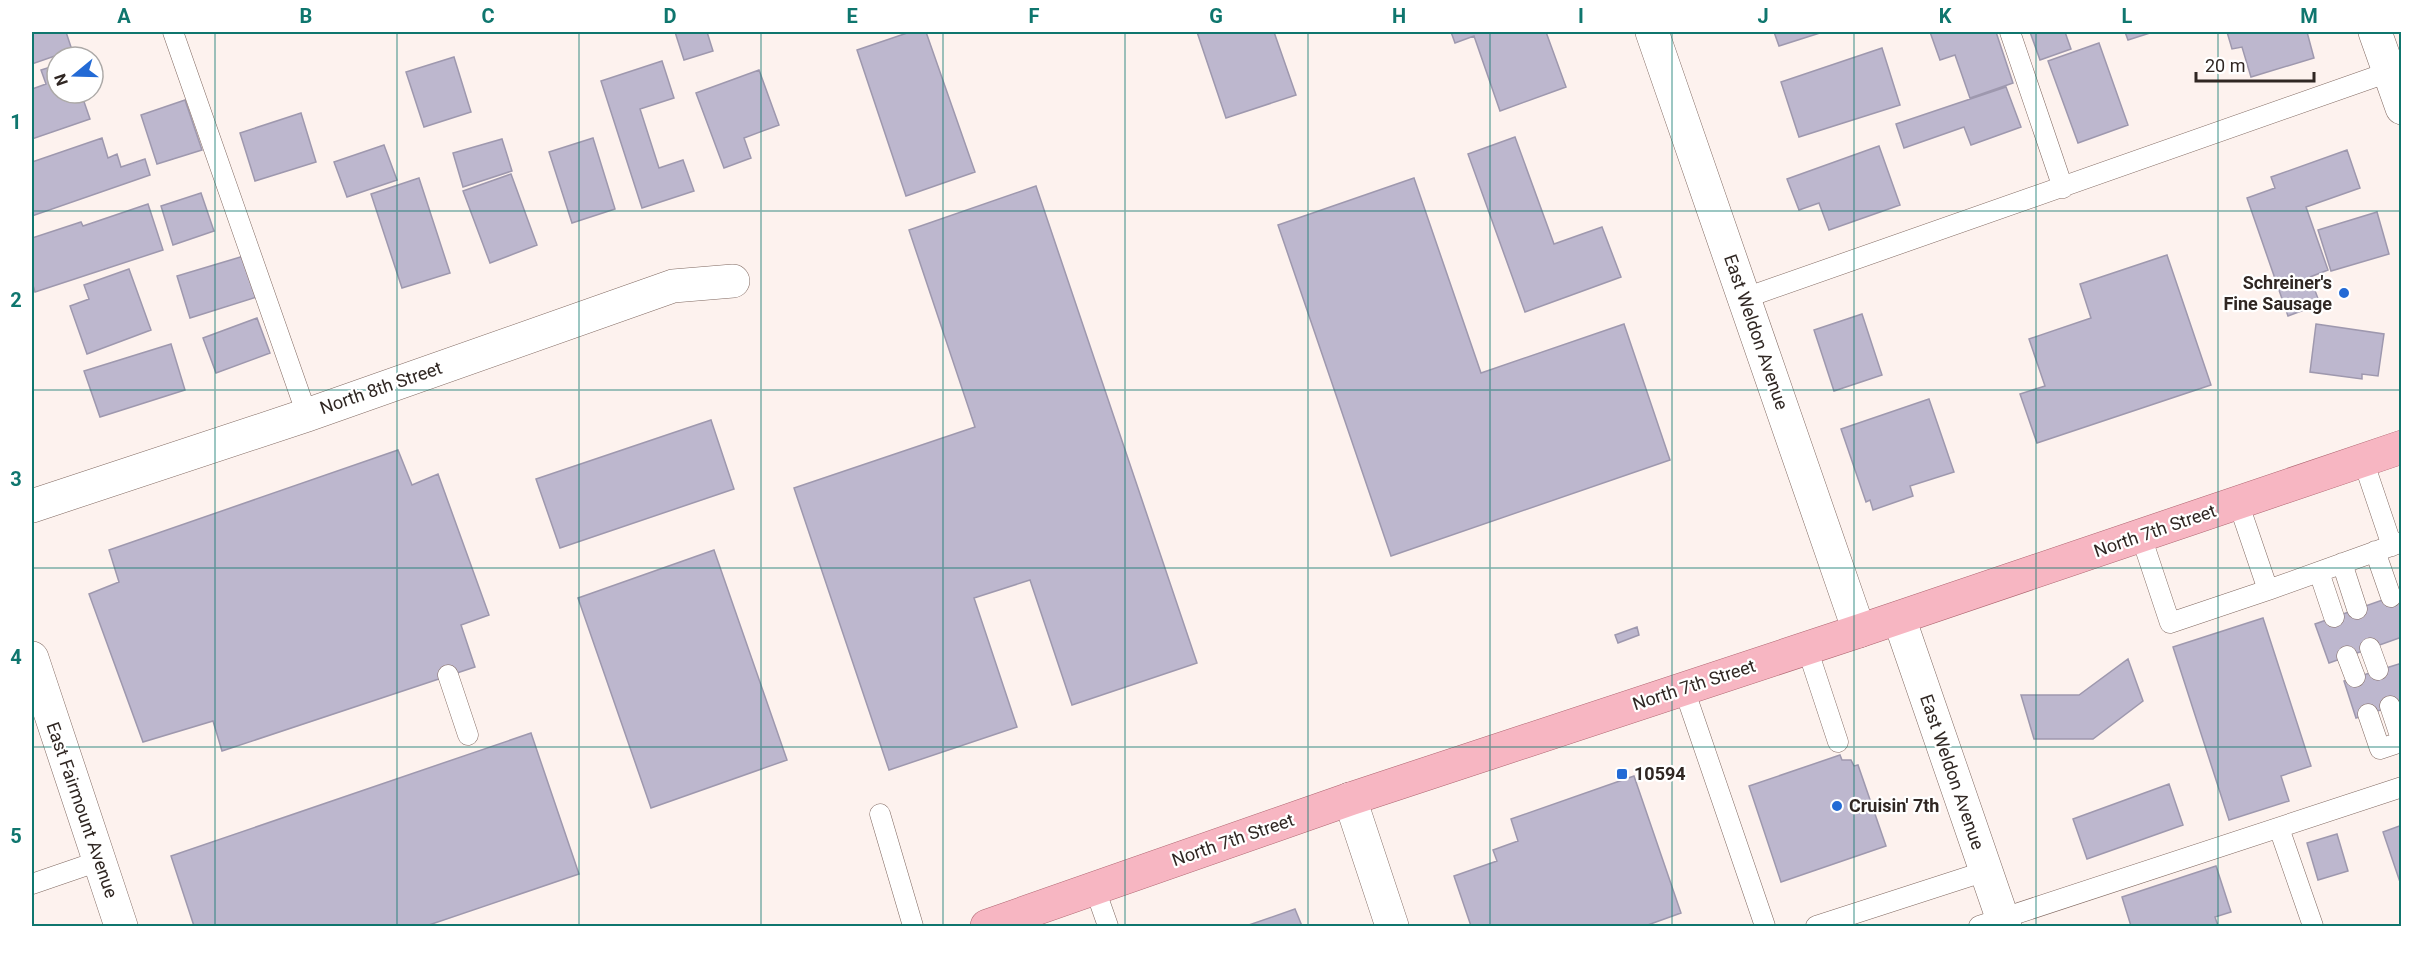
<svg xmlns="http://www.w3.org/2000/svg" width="2433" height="958" viewBox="0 0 2433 958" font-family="Roboto,sans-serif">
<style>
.building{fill:#bdb7ce;stroke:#9e98ae;stroke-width:1.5}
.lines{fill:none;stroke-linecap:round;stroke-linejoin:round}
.service-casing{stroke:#806961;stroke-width:21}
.minor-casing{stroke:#806961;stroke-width:34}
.primary-casing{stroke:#ae6570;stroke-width:34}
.service{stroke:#fff;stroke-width:20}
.minor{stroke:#fff;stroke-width:33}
.primary{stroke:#f7b6c2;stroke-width:33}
.grid{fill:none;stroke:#0f766e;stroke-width:1.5;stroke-opacity:0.55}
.poi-dot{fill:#236ad5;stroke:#fff;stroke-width:2}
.labels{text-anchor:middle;stroke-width:4.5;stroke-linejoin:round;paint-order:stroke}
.poi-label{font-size:18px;font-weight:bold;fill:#302723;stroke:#fff;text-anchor:start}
.street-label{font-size:18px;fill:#302723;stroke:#fff}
.neatline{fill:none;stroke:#0f766e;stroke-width:2}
.grid-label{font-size:20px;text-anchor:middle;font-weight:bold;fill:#0f766e}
</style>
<rect width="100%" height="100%" fill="#fdf2ee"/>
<!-- building -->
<path class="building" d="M32,32H66L72,50L32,64Z
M675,32H707L713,51L684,60Z
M910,32H926L975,172L906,196L857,50Z
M1197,32H1274L1296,95L1226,118Z
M1451,32H1546L1566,87L1500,111L1474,36L1455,43Z
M1774,32H1823L1779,46Z
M1930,32H1996L2013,83L1970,98L1955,55L1940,60Z
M2030,32H2065L2071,49L2040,60Z
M2125,32H2153L2128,40Z
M2227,32H2307L2314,58L2251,77L2242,47L2232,49Z
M2099,43L2128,125L2078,143L2048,61Z
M1882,48L1900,105L1799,137L1781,82Z
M454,57L471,112L424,127L406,72Z
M662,61L674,98L640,109L659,168L683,160L694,191L642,208L601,81Z
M57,65V93H81L90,119L32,139V89L46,84L41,70Z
M759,70L779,125L744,138L751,158L724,168L696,93Z
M2006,87L2021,127L1971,145L1964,127L1904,148L1896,124Z
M185,100L202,150L157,164L141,115Z
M301,113L316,162L255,181L240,133Z
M1515,137L1554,244L1602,227L1621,277L1525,312L1468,154Z
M102,138L108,158L117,154L121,167L145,159L150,175L32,216V162Z
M593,138L615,209L572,223L549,152Z
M502,139L512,171L463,187L453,153Z
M384,145L397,180L347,197L334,162Z
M1879,146L1900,205L1829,230L1819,203L1799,210L1787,179Z
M2347,150L2360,188L2306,207L2328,270L2310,277L2320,304L2288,316L2247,198L2275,188L2271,177Z
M511,174L537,245L490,263L463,191Z
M419,178L450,273L402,288L371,194Z
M1414,178L1481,373L1624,324L1670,460L1391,556L1278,225Z
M1036,186L1197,663L1072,705L1030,580L974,598L1017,727L889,770L794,488L975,427L909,230Z
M201,193L214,231L173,245L161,206Z
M148,204L163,250L35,292L32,282V238L81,222L83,226Z
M2377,212L2389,254L2331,271L2318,230Z
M2167,255L2211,385L2037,443L2020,394L2045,386L2029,339L2091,318L2080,284Z
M244,256L257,297L190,318L177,276Z
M129,269L151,330L87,354L70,306L89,299L84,285Z
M1862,314L1882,375L1834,391L1814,330Z
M257,318L270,353L216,373L203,338Z
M2316,324L2384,334L2378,376L2362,374V379L2310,372Z
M171,344L185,390L100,417L84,371Z
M1929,399L1954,472L1910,486L1913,496L1873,510L1870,500L1866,502L1841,429Z
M711,420L734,489L560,548L536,479Z
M398,450L412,485L438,474L489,615L461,625L475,667L222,751L213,721L143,742L89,594L119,582L109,550Z
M714,550L787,760L651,808L578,598Z
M2402,593V637L2329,663L2315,624Z
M2263,618L2311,766L2281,776L2289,801L2229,820L2173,647Z
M1637,627L1639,635L1618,643L1615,635Z
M2128,659L2143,701L2093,739H2034L2021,695H2079Z
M2402,663V703L2356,718L2344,681Z
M531,733L579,874L426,926H194L171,856Z
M1840,755L1842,760H1851L1854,766L1858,765L1886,846L1781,882L1749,786Z
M1634,776L1681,913L1645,926H1471L1454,876L1497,861L1493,850L1518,841L1511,819Z
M2169,784L2183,825L2087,859L2073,819Z
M2402,825V885H2401L2383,832Z
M2337,834L2348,871L2318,880L2307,843Z
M2216,866L2231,912L2215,917L2218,926H2131L2122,897Z
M1295,909L1302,926H1246Z"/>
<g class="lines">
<!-- service casing -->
<g class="service-casing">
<path id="service" d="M173,32L307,415
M2010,32L2063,188
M1745,298L2389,72
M2363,460L2392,546
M2238,502L2268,590L2402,542
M2141,536L2170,623L2268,590
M2375,551L2391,597
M2342,563L2357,609
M2319,572L2334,617
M1807,648L1838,742
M2370,648L2378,670
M2347,656L2355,677
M448,675L468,735
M1684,689L1765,926
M2390,706L2402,742
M2368,714L2380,749L2401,742
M880,814L913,926
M2279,828L2313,926
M32,884L99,861
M1095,889L1108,926
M1816,926L1986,871
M1979,926L2402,787"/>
</g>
<!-- minor casing -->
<g class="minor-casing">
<path id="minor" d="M1652,32L1859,631
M2375,32L2402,108
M32,506L307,415L673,286L733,281
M1899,618L2005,926
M32,658L121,926
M1350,799L1392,926"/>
</g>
<!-- primary casing -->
<g class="primary-casing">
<path id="primary" d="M987,926L1350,799L1859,631L2402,447"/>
</g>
<!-- service -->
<use href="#service" class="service"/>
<!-- minor -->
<use href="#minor" class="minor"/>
<!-- primary -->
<use href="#primary" class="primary"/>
</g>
<!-- grid -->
<path class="grid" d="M215,32V926M397,32V926M579,32V926M761,32V926M943,32V926M1125,32V926M1308,32V926M1490,32V926M1672,32V926M1854,32V926M2036,32V926M2218,32V926M32,211H2402M32,390H2402M32,568H2402M32,747H2402"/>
<!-- markers -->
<g class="poi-dot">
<circle cx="2344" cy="293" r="6"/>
<rect x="1616" y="768" width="12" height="12" rx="3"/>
<circle cx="1837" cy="806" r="6"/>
</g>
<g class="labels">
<!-- poi labels -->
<g class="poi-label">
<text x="2332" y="289" text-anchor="end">Schreiner's<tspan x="2332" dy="21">Fine Sausage</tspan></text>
<text x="1634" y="780">10594</text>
<text x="1849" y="812">Cruisin' 7th</text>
</g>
<!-- street labels -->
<g class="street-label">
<text transform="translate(1756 332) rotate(71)" y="6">East Weldon Avenue</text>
<text transform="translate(381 388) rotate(-19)" y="6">North 8th Street</text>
<text transform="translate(2155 531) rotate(-19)" y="6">North 7th Street</text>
<text transform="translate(1694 685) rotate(-18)" y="6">North 7th Street</text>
<text transform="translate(1952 772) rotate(71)" y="6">East Weldon Avenue</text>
<text transform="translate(82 810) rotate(71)" y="6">East Fairmount Avenue</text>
<text transform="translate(1233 840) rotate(-19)" y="6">North 7th Street</text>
</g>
</g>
<!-- border -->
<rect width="2433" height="958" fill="none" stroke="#ffffff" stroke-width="66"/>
<!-- north arrow -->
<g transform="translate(75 75) rotate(251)"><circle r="28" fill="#ffffff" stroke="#aca9a7" stroke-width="1.5"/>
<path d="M0-4.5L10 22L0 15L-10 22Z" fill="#236ad5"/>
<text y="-9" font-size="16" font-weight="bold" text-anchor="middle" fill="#302723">N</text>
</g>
<!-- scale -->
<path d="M2196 72v9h118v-9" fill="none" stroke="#302723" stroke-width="3"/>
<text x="2205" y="72" font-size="18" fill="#302723" stroke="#ffffff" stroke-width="4.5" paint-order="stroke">20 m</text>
<rect x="33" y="33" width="2367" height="892" class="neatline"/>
<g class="grid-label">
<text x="124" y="23">A</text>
<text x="306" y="23">B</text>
<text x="488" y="23">C</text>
<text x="670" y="23">D</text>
<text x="852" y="23">E</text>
<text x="1034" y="23">F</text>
<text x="1216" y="23">G</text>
<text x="1399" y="23">H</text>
<text x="1581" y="23">I</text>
<text x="1763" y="23">J</text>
<text x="1945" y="23">K</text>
<text x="2127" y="23">L</text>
<text x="2309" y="23">M</text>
<text x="16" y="129">1</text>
<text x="16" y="307">2</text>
<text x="16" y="486">3</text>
<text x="16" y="664">4</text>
<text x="16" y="843">5</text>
</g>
</svg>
